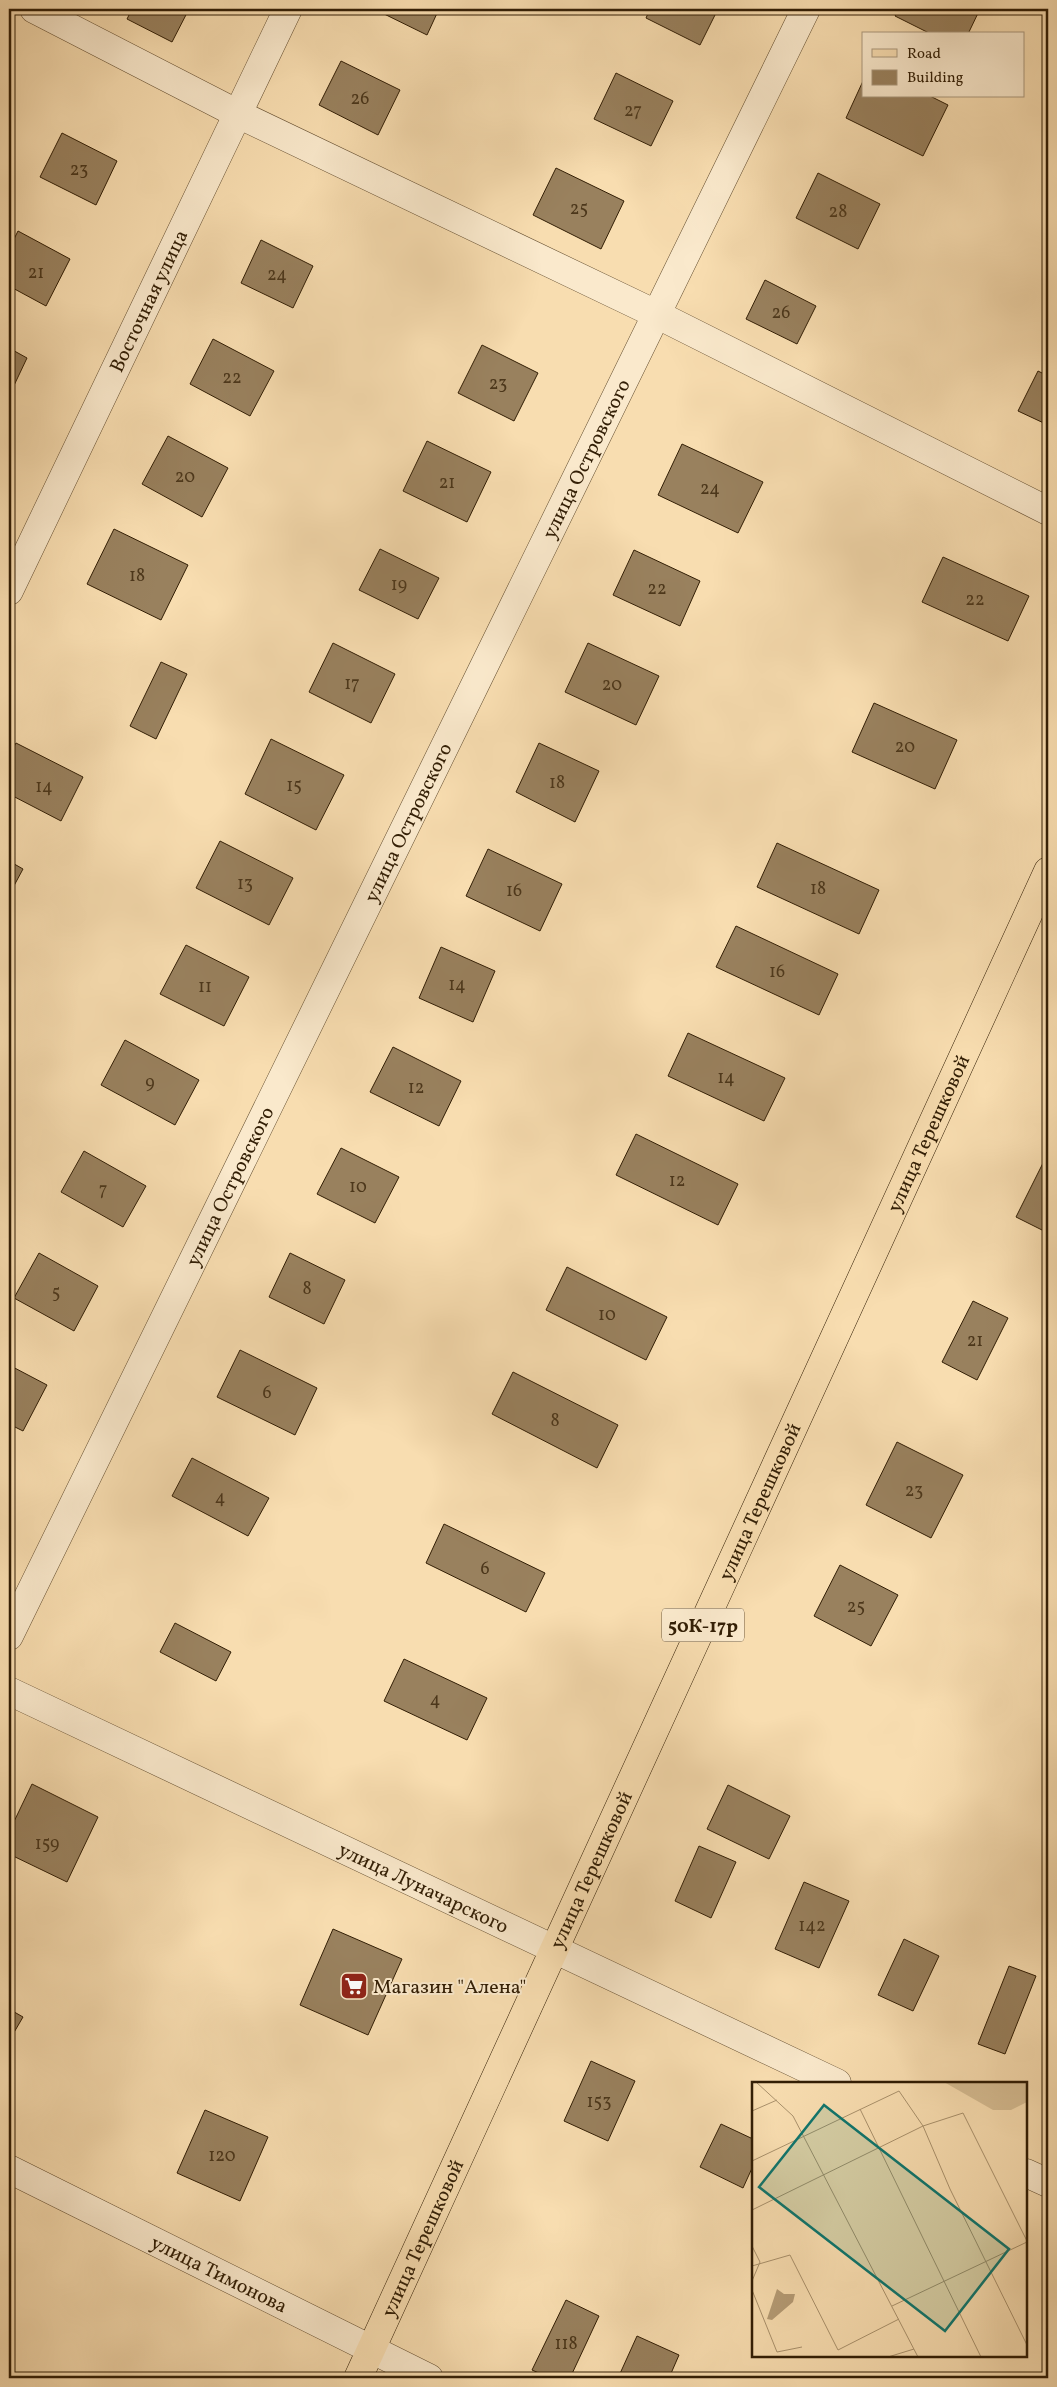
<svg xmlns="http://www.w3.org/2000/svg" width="1057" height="2387" viewBox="0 0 1057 2387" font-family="Vollkorn,serif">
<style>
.building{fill:#99815e;stroke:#321e05}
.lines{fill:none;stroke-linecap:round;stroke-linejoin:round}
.minor-casing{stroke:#644e30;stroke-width:29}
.primary-casing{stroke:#321e05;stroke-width:29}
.minor{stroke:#fae9cc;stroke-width:28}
.primary{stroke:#f8ddb0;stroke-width:28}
.labels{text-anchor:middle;stroke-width:4;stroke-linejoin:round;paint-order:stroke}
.number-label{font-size:18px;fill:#4c371b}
.shield{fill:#fae9cc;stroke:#6e5b41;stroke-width:1}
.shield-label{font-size:19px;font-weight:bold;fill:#321e05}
.street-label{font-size:20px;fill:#321e05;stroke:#fae9cc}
.poi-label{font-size:20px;fill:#321e05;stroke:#fae9cc;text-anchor:start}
.inset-road{fill:none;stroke:#a9916c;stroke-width:1}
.view{fill:#0f766e;fill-opacity:0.15;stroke:#0f766e;stroke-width:2.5}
.inset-edge{fill:none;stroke:#321e05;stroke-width:2.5}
</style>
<rect width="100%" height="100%" fill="#f8ddb0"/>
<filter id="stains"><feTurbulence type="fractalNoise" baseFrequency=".004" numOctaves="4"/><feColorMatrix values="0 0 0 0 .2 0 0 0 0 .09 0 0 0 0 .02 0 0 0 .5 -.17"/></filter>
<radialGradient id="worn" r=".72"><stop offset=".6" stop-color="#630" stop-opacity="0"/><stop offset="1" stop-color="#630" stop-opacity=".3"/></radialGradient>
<!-- building -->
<path class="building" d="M132,9H189L172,42L127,19Z
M374,9H439L427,35Z
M650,9H718L700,45L646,18Z
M899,9H980L968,34H931L895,16Z
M341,61L400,90L378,135L319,105Z
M616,73L673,101L651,146L594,119Z
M863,81V96H930L948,105L923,156L846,118Z
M62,133L117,161L96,205L40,177Z
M556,168L624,201L601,249L533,215Z
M818,173L880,204L858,249L796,218Z
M18,231L70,259L46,306L9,286V249Z
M261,240L313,266L293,308L241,283Z
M765,280L816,306L797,344L746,319Z
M213,339L274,371L250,416L190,384Z
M482,345L538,373L514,421L458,393Z
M9,348L27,358L9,396Z
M1038,371L1048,376V425L1018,411Z
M168,436L228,468L202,517L142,484Z
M427,441L491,472L467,522L403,491Z
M682,444L763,482L738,533L658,495Z
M114,529L188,565L161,620L87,584Z
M380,549L439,578L418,619L359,590Z
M634,550L700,581L680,626L613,595Z
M943,557L1029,596L1008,641L922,602Z
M333,643L395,674L371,723L309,692Z
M588,643L659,676L636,725L565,692Z
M161,662L187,674L156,739L130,726Z
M874,703L957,740L935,789L852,752Z
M271,739L344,775L316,830L245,794Z
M16,743L83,777L61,821L9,794V756Z
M539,743L599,771L575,822L516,792Z
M220,841L293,878L269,925L196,888Z
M777,843L879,890L859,934L757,887Z
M488,849L562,884L540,931L466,896Z
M9,861L23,869L9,895Z
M736,926L838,974L819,1015L716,967Z
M186,945L249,977L224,1026L160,994Z
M441,947L495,971L473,1022L419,998Z
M688,1033L785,1078L764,1121L668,1076Z
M125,1040L199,1080L175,1125L101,1085Z
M393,1047L461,1081L439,1126L370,1092Z
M636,1134L738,1184L718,1225L616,1175Z
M341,1148L399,1177L375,1223L317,1194Z
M84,1151L146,1186L123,1227L61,1192Z
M1048,1153V1233L1016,1217Z
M39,1253L98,1286L74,1331L14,1298Z
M290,1253L345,1280L324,1324L269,1297Z
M567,1267L667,1317L646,1360L546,1310Z
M973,1301L1008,1318L977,1380L942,1362Z
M240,1350L317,1388L295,1435L217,1397Z
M9,1365L47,1385L23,1431L9,1424Z
M513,1372L618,1425L597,1468L492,1414Z
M897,1442L963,1475L931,1538L866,1505Z
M192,1458L269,1498L248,1536L172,1496Z
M444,1524L545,1573L526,1612L426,1563Z
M840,1565L898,1595L871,1646L814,1616Z
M175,1623L231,1652L216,1681L160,1652Z
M404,1659L487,1698L467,1740L384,1701Z
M32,1784L98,1817L67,1882L9,1854V1832Z
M728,1785L790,1816L769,1859L707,1829Z
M699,1846L736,1862L711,1918L675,1901Z
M804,1882L849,1901L819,1968L775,1949Z
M333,1929L402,1959L368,2035L300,2005Z
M904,1939L939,1956L913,2011L878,1995Z
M1009,1966L1036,1976L1005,2054L978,2044Z
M9,2009L23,2017L9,2041Z
M591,2061L635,2081L608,2141L564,2121Z
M205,2110L268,2137L240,2201L177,2173Z
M721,2124L753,2139V2166L743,2188L700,2167Z
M566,2300L599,2316L570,2378H550L532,2370Z
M637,2336L679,2355L669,2378H618Z"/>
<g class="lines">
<!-- minor casing -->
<g class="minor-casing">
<g id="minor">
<path d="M34,9L238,114L656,314L1048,511"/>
<path id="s1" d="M9,591L288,9"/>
<path id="s2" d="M9,1636L806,9"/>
<path id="s3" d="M9,1691L837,2083"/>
<path id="s4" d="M9,2169L429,2378"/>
<path d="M1026,2173L1048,2183"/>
</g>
</g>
<!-- primary casing -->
<g class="primary-casing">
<g id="primary">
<path id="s5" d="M358,2378L1048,871"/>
</g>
</g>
<!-- minor -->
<use href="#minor" class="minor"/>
<!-- primary -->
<use href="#primary" class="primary"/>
</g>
<!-- icons -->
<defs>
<g id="supermarket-square" transform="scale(1.4375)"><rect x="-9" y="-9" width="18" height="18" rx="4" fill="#8f2418" stroke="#fae9cc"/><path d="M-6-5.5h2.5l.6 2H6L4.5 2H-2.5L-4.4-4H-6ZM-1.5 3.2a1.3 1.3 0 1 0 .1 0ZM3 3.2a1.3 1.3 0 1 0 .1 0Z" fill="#fff"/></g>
</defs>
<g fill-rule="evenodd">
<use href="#supermarket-square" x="354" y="1986"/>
</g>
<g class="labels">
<!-- number labels -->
<g class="number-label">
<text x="360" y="104">26</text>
<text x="633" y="116">27</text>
<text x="79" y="175">23</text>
<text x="579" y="214">25</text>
<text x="838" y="217">28</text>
<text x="36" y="278">21</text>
<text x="277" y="280">24</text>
<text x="781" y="318">26</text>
<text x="232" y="383">22</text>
<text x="498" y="389">23</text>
<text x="185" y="482">20</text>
<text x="447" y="488">21</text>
<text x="710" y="494">24</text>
<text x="137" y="581">18</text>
<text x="399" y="590">19</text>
<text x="657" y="594">22</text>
<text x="975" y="605">22</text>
<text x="352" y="689">17</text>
<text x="612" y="690">20</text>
<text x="905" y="752">20</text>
<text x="557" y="788">18</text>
<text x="294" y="791">15</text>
<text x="44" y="792">14</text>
<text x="245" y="889">13</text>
<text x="818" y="894">18</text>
<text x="514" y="896">16</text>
<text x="777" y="977">16</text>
<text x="457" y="990">14</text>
<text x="205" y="992">11</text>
<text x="726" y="1083">14</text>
<text x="150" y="1088">9</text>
<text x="416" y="1093">12</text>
<text x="677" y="1186">12</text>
<text x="358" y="1192">10</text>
<text x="103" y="1195">7</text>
<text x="307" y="1294">8</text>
<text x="56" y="1298">5</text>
<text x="607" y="1320">10</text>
<text x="975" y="1346">21</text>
<text x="267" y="1398">6</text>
<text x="555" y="1426">8</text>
<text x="914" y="1496">23</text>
<text x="220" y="1503">4</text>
<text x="485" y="1574">6</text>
<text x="856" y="1612">25</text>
<text x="435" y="1705">4</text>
<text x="47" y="1849">159</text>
<text x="812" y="1931">142</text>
<text x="599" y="2107">153</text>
<text x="222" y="2161">120</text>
<text x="566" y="2349">118</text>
</g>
<!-- shield labels -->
<rect class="shield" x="662" y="1608.5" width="82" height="33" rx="4"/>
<g class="shield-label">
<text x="703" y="1632">50К-17р</text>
</g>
<!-- street labels -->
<g class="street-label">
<text dy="7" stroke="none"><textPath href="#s1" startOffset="322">Восточная улица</textPath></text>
<text dy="7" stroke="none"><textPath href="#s2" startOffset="1311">улица Островского</textPath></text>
<text dy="7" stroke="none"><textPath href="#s2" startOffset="906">улица Островского</textPath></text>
<text dy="7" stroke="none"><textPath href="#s5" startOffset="1369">улица Терешковой</textPath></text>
<text dy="7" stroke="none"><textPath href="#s2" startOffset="501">улица Островского</textPath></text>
<text dy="7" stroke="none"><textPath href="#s5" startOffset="964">улица Терешковой</textPath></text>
<text dy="7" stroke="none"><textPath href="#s5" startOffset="559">улица Терешковой</textPath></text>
<text dy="7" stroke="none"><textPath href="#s3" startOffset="459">улица Луначарского</textPath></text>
<text dy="7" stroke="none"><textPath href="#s5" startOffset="154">улица Терешковой</textPath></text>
<text dy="7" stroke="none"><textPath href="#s4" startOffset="235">улица Тимонова</textPath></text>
</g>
<!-- poi labels -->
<g class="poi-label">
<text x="373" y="1993">Магазин "Алена"</text>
</g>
</g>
<!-- overview -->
<g transform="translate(752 2082)">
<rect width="275" height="275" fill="#f8ddb0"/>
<path d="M192,0H275V20L259,28H241Z" fill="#d6bd93"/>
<path d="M25,207L32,212H43L41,220L20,238L15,237Z" fill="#b59c76"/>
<path class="inset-road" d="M4,0L41,34L166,275M108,27L229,275M0,29L25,18M0,79L147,9L171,44L198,107L275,263M0,128L171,44L211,31L275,159M0,164L8,180L0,199M0,184L38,173L86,268L147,237M0,208L25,270L50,265M140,224L275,160M136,275L162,267"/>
<path class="view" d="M72,23L257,167L193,249L7,105Z"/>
<rect width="275" height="275" class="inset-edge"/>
</g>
<!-- margin -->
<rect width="1057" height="2387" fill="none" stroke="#f8ddb0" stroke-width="30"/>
<rect x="10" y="10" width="1037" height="2367" fill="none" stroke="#321e05" stroke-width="2.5"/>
<rect x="15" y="15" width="1027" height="2357" fill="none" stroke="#321e05"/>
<!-- legend -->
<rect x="862" y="32" width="162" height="65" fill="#fae9cc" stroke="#aa987c"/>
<rect x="872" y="49" width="25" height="8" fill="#f8ddb0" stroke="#aa987c"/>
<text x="907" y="58" font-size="15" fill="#321e05">Road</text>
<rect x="872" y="70" width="25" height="15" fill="#99815e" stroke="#aa987c"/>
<text x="907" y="82" font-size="15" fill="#321e05">Building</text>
<rect width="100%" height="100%" filter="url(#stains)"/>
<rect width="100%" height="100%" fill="url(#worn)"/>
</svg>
